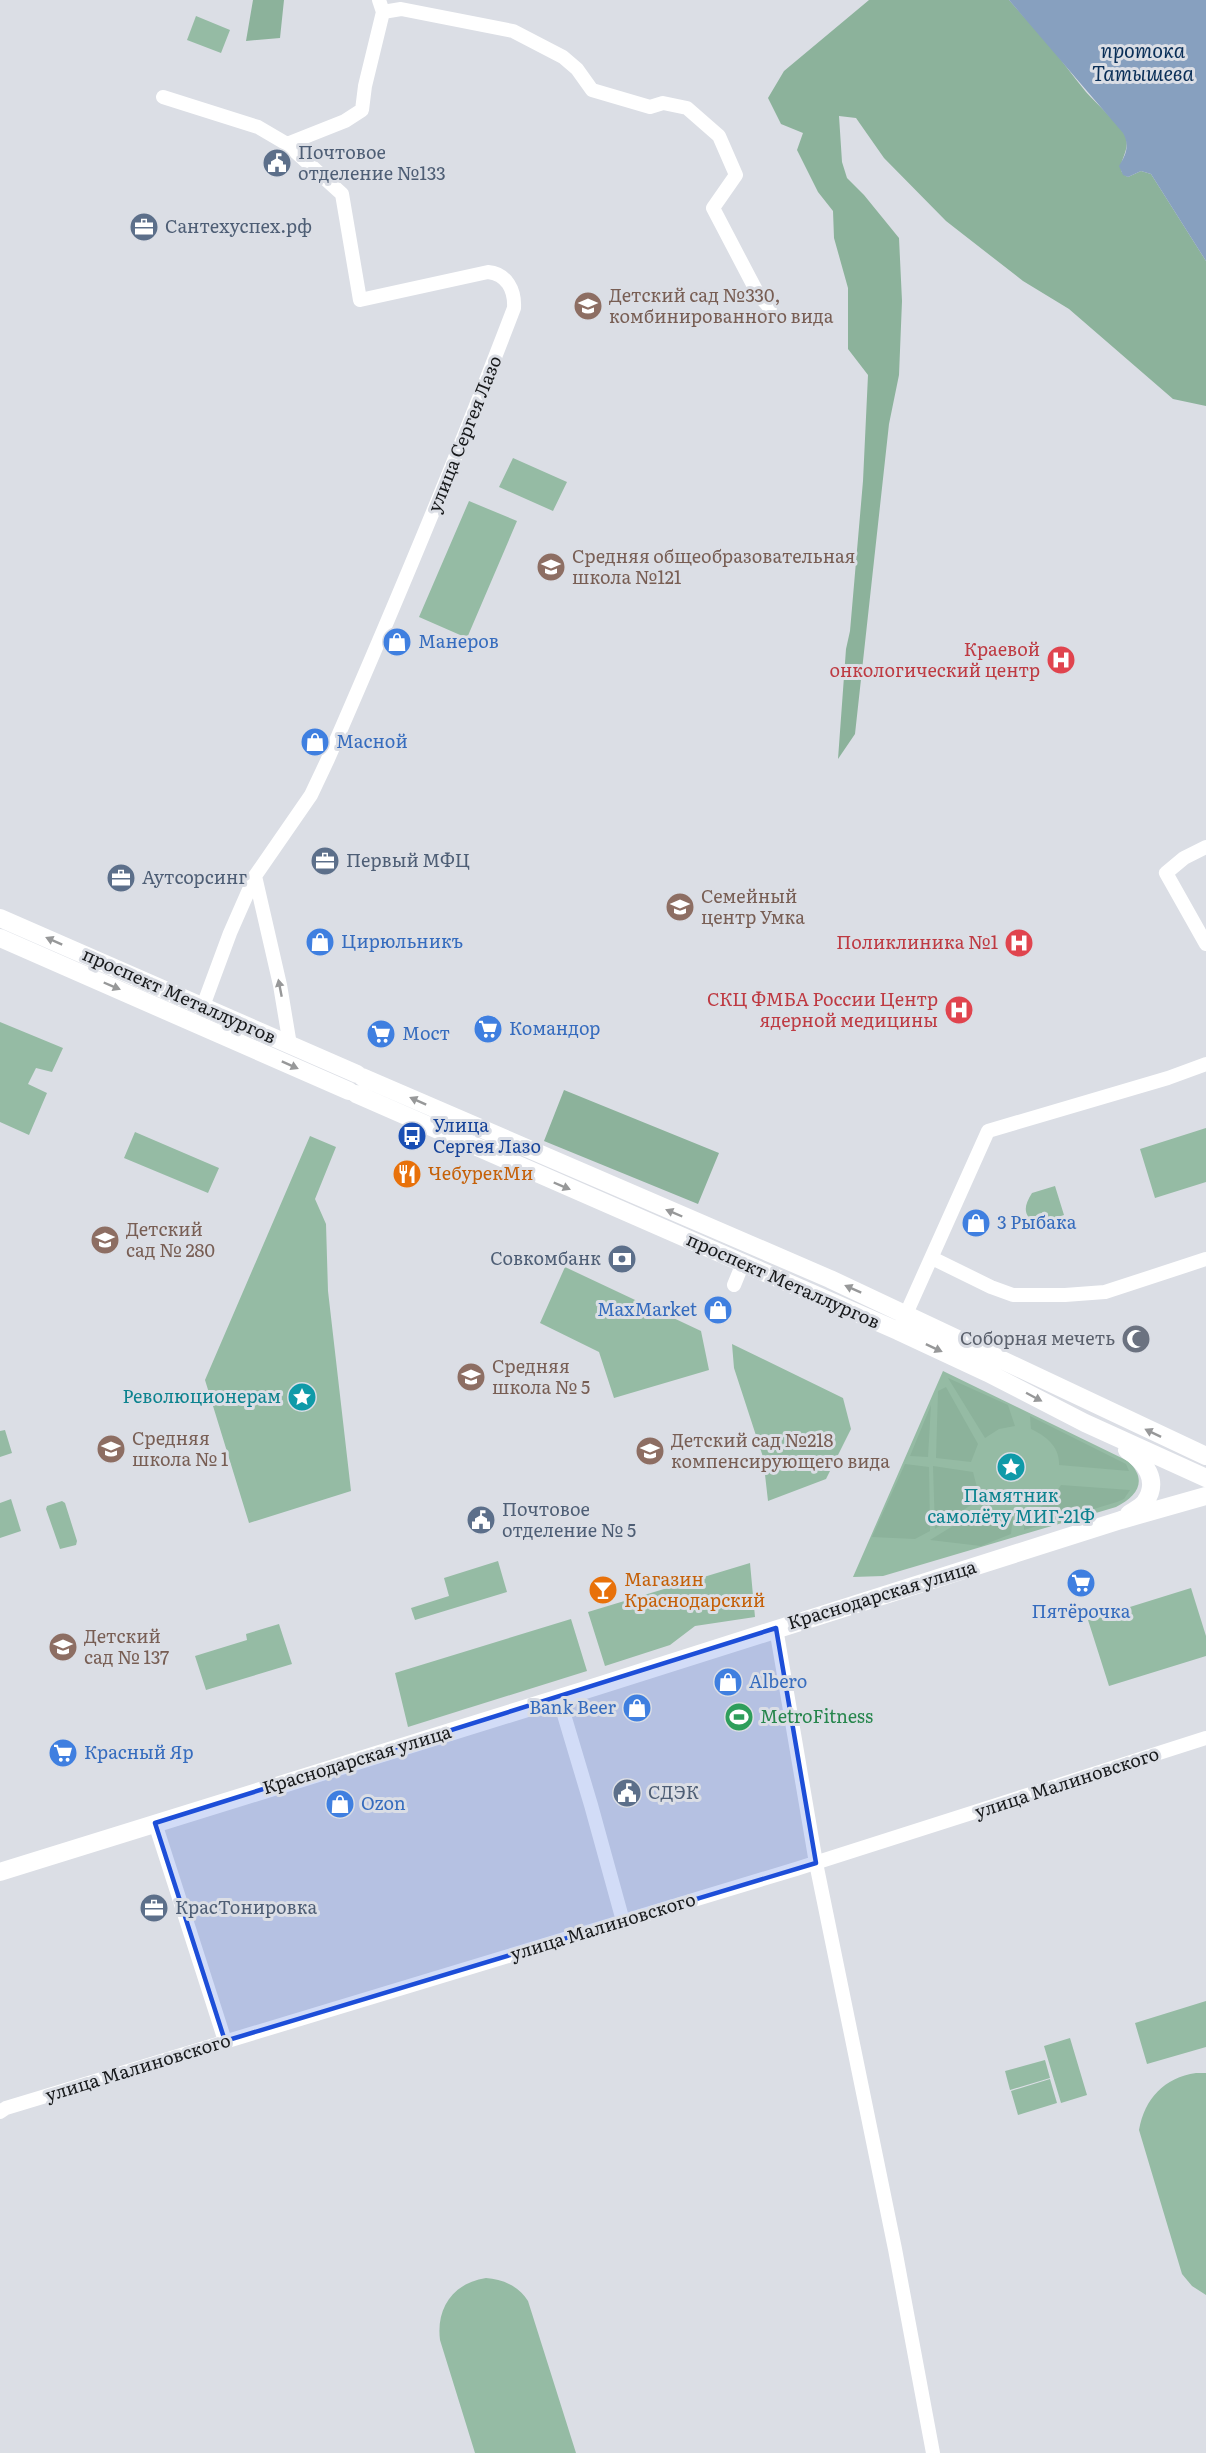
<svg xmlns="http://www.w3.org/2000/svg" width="1206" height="2453" viewBox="0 0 1206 2453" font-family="Literata,serif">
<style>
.green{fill:#95bba4}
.forest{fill:#8cb29b}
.water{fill:#87a0bf}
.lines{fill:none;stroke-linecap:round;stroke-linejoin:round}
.minor{stroke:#fff;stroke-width:14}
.major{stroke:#fff;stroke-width:18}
.oneway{fill:#979899}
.marked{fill:#1d4ed8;fill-opacity:0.2;stroke:#1d4ed8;stroke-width:4.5;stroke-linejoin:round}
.labels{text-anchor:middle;stroke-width:6;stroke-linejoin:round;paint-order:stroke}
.service-label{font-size:18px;fill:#4e5e75;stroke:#dbdee5;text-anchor:start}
.education-label{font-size:18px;fill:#785e54;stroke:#dbdee5;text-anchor:start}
.street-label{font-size:18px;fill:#181a1c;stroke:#dbdee5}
.shop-label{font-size:18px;fill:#366cbe;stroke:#dbdee5;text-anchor:start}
.health-label{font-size:18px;fill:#be3a42;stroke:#dbdee5;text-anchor:end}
.transit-label{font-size:18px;fill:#164399;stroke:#dbdee5;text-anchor:start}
.food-label{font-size:18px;fill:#c56008;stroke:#dbdee5;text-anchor:start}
.worship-label{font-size:18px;fill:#5b616d;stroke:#dbdee5;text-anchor:end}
.culture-label{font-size:18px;fill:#0d838f;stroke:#dbdee5;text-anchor:end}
.leisure-label{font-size:18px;fill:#27864d;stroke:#dbdee5;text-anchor:start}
.water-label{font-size:20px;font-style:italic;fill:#092e57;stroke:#dbdee5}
</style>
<rect width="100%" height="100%" fill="#dbdee5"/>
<!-- green -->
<path class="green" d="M196,16L230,30L221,53L187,40Z
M513,458L567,482L553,511L499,487Z
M469,501L517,521L467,638L419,617Z
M0,1022L63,1048L52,1072L36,1068L28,1084L47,1093L29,1135L0,1122Z
M1206,1128V1182L1155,1198L1140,1149Z
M135,1132L219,1168L208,1193L124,1158Z
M310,1136L336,1147L315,1199L326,1224L328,1291L351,1491L249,1523L205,1380Z
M1055,1186L1064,1215L1037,1224C1023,1216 1023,1207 1032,1193Z
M565,1267L701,1331L709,1370L614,1398L599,1352L540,1323Z
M732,1344L843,1398L851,1429L826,1479L768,1501L763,1457L734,1368Z
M943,1371L1128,1461C1148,1480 1138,1496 1116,1507L883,1576L853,1577Z
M5,1430L12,1453L0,1457V1431Z
M11,1499L21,1531L0,1538V1503Z
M62,1501L65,1503L77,1541L76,1545L60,1549L46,1509L47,1506Z
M498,1561L507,1592L415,1620L411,1608L449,1596L444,1578Z
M750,1563L755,1617L695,1626L670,1645L605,1666L588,1612Z
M1191,1588L1206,1636V1656L1109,1686L1088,1620Z
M571,1619L587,1671L408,1727L395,1673Z
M279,1624L292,1664L206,1690L195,1656L247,1640L246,1634Z
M1206,2001V2047L1147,2064L1135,2023Z
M1070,2038L1087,2095L1061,2103L1044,2046Z
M1045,2060L1050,2078L1010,2090L1005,2071Z
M1196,2073H1206V2295L1192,2286L1182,2274L1139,2130C1145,2098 1164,2078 1196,2073Z
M1050,2079L1057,2103L1018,2115L1011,2091Z
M486,2278C502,2279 519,2286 528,2301L576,2453H475L440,2340C436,2308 453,2283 486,2278Z"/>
<!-- forest -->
<path class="forest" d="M253,0H284L280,38L246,41Z
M869,0H1009C1021,14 1034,27 1046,41C1060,58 1072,75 1086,92C1099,106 1113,118 1124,133C1135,151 1109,168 1128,177L1141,171L1151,174L1206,261V406L1173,399L1069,309L1023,281L946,221L884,158L856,118L839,116L842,162L847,178L864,195L899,238L902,301L899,375L889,424L855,734L838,759L846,649L850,631L863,481L868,375L848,349V288L834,238L833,211L818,192L797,150L803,133L781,124L768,98L784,71Z
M564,1090L719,1153L698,1204L544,1141Z
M948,1378L1008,1405L1015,1426L999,1429L985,1438Z
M946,1387L978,1444L971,1462L936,1458L938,1391Z
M931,1405L928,1457L910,1456Z
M1030,1416L1126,1464L1129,1471L1059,1465C1060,1447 1046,1436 1031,1429Z
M905,1464L929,1467L930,1531L915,1539L872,1537Z
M933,1466L973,1472L980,1499L935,1529Z
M1061,1485L1130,1490L1124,1499L1117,1502L1024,1530V1514C1044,1507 1050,1502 1061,1485Z
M987,1505L998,1514L1013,1516L1011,1534L981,1546L930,1540Z"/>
<!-- water -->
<path class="water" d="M1009,0H1206V261L1151,174L1141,171L1128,177L1123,175L1119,166C1126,155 1130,145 1123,133Z"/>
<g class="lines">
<!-- minor -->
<path class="minor" d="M383,12L401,9L513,31L563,57L577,69L592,90L650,107L663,103L687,108L719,136L736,175L713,208L758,294L770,308
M163,97L258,127L287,144L342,194L360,300L488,272C507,274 515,290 514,308C456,460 393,610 328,759L311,795L255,876L230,933L203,1006
M287,144L345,121L362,110L365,86L383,12L379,0
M1206,847L1184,858L1166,873L1206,944
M255,876L280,985L290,1045
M932,1258L991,1287L1013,1295H1065L1105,1292L1206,1259
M734,1285L743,1263
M902,1323L988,1131L1168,1078L1206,1064
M776,1628L816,1863L895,2249L933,2453
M559,1698L591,1805L623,1921
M155,1823L225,2041
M0,2112L6,2108L796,1869L1206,1738"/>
<!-- major -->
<path class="major" d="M0,918L357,1074
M0,938L349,1091
M362,1077L830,1279L1206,1456
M356,1094L898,1331L988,1373L1085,1423L1206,1478
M1127,1450C1145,1461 1160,1481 1145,1502C1141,1507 1135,1510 1129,1514
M0,1872L598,1686L1121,1520L1206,1496"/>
</g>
<!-- one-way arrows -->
<defs><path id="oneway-solid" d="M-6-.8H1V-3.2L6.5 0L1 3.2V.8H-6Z" transform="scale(1.5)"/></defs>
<g class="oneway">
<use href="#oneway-solid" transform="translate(54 941) rotate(-156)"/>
<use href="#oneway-solid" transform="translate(112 986) rotate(23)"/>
<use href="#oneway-solid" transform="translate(280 988) rotate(-101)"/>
<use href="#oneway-solid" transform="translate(290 1065) rotate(24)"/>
<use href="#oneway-solid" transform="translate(418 1101) rotate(-156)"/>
<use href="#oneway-solid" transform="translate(562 1186) rotate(23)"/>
<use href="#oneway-solid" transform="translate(674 1213) rotate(-157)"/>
<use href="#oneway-solid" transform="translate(853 1289) rotate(-156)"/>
<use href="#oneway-solid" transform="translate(934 1348) rotate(25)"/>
<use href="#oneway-solid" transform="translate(1034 1397) rotate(28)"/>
<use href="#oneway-solid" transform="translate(1153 1433) rotate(-154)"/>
</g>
<!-- marked area -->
<path class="marked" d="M776,1628L816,1863L225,2041L155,1823Z"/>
<!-- icons -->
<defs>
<g id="civic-disc" transform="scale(1.5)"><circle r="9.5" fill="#5c6f8a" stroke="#dbdee5"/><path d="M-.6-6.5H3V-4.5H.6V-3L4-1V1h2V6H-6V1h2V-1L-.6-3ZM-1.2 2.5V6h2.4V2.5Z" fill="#fff"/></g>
<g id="office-disc" transform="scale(1.5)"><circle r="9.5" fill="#5c6f8a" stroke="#dbdee5"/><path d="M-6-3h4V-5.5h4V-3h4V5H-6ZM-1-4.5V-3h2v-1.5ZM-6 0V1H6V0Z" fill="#fff"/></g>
<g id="school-disc" transform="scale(1.5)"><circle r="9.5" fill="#8d6e63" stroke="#dbdee5"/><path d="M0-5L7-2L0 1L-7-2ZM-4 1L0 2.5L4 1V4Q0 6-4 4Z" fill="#fff"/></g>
<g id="shop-disc" transform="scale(1.5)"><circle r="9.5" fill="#3f7fe0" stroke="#dbdee5"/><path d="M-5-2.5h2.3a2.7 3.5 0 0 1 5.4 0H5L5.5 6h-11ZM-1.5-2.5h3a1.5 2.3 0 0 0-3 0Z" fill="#fff"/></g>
<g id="hospital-disc" transform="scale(1.5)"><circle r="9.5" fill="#e0444e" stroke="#dbdee5"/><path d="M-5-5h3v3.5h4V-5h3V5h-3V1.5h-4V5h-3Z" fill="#fff"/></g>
<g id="supermarket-disc" transform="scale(1.5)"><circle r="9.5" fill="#3f7fe0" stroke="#dbdee5"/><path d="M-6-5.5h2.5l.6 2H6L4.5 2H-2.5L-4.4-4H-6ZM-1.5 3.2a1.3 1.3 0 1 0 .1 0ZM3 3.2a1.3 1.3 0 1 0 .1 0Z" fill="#fff"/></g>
<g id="bus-disc" transform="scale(1.5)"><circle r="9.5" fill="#1a4fb4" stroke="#dbdee5"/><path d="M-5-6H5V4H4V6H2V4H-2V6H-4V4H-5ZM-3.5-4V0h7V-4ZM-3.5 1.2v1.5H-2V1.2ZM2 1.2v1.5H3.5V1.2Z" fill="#fff"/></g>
<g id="restaurant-disc" transform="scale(1.5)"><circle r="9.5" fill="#e8710a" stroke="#dbdee5"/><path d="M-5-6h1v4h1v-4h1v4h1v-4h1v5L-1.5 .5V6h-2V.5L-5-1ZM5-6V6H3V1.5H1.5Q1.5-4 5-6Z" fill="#fff"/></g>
<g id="bank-disc" transform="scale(1.5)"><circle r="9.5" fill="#5c6f8a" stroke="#dbdee5"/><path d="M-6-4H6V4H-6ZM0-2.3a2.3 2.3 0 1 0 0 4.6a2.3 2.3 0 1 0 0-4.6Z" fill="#fff"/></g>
<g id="mosque-disc" transform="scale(1.5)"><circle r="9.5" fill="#6b7280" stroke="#dbdee5"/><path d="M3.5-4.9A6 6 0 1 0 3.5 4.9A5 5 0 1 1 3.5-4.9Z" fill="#fff"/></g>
<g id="sight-disc" transform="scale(1.5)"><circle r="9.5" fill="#0f9aa8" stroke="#dbdee5"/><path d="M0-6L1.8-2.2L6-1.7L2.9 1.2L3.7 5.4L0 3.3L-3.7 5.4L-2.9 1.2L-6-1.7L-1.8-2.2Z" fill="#fff"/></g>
<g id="bar-disc" transform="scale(1.5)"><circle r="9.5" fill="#e8710a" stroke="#dbdee5"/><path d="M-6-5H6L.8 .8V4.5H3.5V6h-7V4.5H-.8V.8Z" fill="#fff"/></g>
<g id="stadium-disc" transform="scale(1.5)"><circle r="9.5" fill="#2e9e5b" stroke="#dbdee5"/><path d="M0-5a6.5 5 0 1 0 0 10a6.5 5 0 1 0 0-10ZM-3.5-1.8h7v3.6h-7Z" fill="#fff"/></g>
</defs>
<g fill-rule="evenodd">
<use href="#civic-disc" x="277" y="163"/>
<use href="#office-disc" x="144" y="227"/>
<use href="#school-disc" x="588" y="306"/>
<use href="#school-disc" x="551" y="567"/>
<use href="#shop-disc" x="397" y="642"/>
<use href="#hospital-disc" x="1061" y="660"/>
<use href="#shop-disc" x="315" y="742"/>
<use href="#office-disc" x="325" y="861"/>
<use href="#office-disc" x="121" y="878"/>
<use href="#school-disc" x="680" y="907"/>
<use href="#shop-disc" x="320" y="942"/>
<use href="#hospital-disc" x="1019" y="943"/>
<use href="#hospital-disc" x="959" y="1010"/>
<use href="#supermarket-disc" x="488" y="1029"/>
<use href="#supermarket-disc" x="381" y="1034"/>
<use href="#bus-disc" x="412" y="1136"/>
<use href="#restaurant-disc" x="407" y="1174"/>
<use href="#shop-disc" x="976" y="1223"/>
<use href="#school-disc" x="105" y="1240"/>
<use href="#bank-disc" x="622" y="1259"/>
<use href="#shop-disc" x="718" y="1310"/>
<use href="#mosque-disc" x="1136" y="1339"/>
<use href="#school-disc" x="471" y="1377"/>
<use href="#sight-disc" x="302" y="1397"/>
<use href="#school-disc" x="111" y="1449"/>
<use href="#school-disc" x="650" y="1451"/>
<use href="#sight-disc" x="1011" y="1467"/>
<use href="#civic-disc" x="481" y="1520"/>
<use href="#supermarket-disc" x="1081" y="1583"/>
<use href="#bar-disc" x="603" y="1590"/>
<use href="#school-disc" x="63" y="1647"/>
<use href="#shop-disc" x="728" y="1682"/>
<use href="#shop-disc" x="637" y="1708"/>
<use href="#stadium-disc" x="739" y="1717"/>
<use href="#supermarket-disc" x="63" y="1753"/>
<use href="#civic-disc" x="627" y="1793"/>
<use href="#shop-disc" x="340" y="1804"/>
<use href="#office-disc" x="154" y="1908"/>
</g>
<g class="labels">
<!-- service labels -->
<g class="service-label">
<text x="298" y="159">Почтовое<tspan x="298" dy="21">отделение №133</tspan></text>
<text x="165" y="233">Сантехуспех.рф</text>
<text x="346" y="867">Первый МФЦ</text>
<text x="142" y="884">Аутсорсинг</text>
<text x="601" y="1265" text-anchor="end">Совкомбанк</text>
<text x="502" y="1516">Почтовое<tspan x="502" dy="21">отделение № 5</tspan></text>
<text x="648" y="1799">СДЭК</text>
<text x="175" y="1914">КрасТонировка</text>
</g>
<!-- education labels -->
<g class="education-label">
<text x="609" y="302">Детский сад №330,<tspan x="609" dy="21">комбинированного вида</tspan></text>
<text x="572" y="563">Средняя общеобразовательная<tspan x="572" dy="21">школа №121</tspan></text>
<text x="701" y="903">Семейный<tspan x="701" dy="21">центр Умка</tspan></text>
<text x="126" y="1236">Детский<tspan x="126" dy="21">сад № 280</tspan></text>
<text x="492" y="1373">Средняя<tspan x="492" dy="21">школа № 5</tspan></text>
<text x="132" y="1445">Средняя<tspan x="132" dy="21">школа № 1</tspan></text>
<text x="671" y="1447">Детский сад №218<tspan x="671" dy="21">компенсирующего вида</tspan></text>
<text x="84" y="1643">Детский<tspan x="84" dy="21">сад № 137</tspan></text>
</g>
<!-- street labels -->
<g class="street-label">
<text transform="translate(465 434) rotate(-68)" y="6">улица Сергея Лазо</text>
<text transform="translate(179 996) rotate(24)" y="6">проспект Металлургов</text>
<text transform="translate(783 1281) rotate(24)" y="6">проспект Металлургов</text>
<text transform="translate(882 1595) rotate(-17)" y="6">Краснодарская улица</text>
<text transform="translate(357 1760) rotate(-17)" y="6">Краснодарская улица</text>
<text transform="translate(1067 1783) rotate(-18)" y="6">улица Малиновского</text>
<text transform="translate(603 1927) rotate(-17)" y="6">улица Малиновского</text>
<text transform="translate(138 2068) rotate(-17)" y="6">улица Малиновского</text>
</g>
<!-- shop labels -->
<g class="shop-label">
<text x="418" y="648">Манеров</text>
<text x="336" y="748">Масной</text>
<text x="341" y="948">Цирюльникъ</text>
<text x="509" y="1035">Командор</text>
<text x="402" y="1040">Мост</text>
<text x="997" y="1229">3 Рыбака</text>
<text x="697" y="1316" text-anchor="end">MaxMarket</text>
<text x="1081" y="1618" text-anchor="middle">Пятёрочка</text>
<text x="749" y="1688">Albero</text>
<text x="616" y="1714" text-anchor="end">Bank Beer</text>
<text x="84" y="1759">Красный Яр</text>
<text x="361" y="1810">Ozon</text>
</g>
<!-- health labels -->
<g class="health-label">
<text x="1040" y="656">Краевой<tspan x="1040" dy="21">онкологический центр</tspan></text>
<text x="998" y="949">Поликлиника №1</text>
<text x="938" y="1006">СКЦ ФМБА России Центр<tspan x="938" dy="21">ядерной медицины</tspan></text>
</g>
<!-- transit labels -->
<g class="transit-label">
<text x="433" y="1132">Улица<tspan x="433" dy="21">Сергея Лазо</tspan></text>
</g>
<!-- food labels -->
<g class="food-label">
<text x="428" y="1180">ЧебурекМи</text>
<text x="624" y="1586">Магазин<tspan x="624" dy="21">Краснодарский</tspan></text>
</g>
<!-- worship labels -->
<g class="worship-label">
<text x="1115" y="1345">Соборная мечеть</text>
</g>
<!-- culture labels -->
<g class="culture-label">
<text x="281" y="1403">Революционерам</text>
<text x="1011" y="1502" text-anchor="middle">Памятник<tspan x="1011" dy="21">самолёту МИГ-21Ф</tspan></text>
</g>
<!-- leisure labels -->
<g class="leisure-label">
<text x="760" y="1723">MetroFitness</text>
</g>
<!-- water labels -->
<g class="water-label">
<text x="1143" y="58">протока<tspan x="1143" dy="23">Татышева</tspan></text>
</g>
</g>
</svg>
